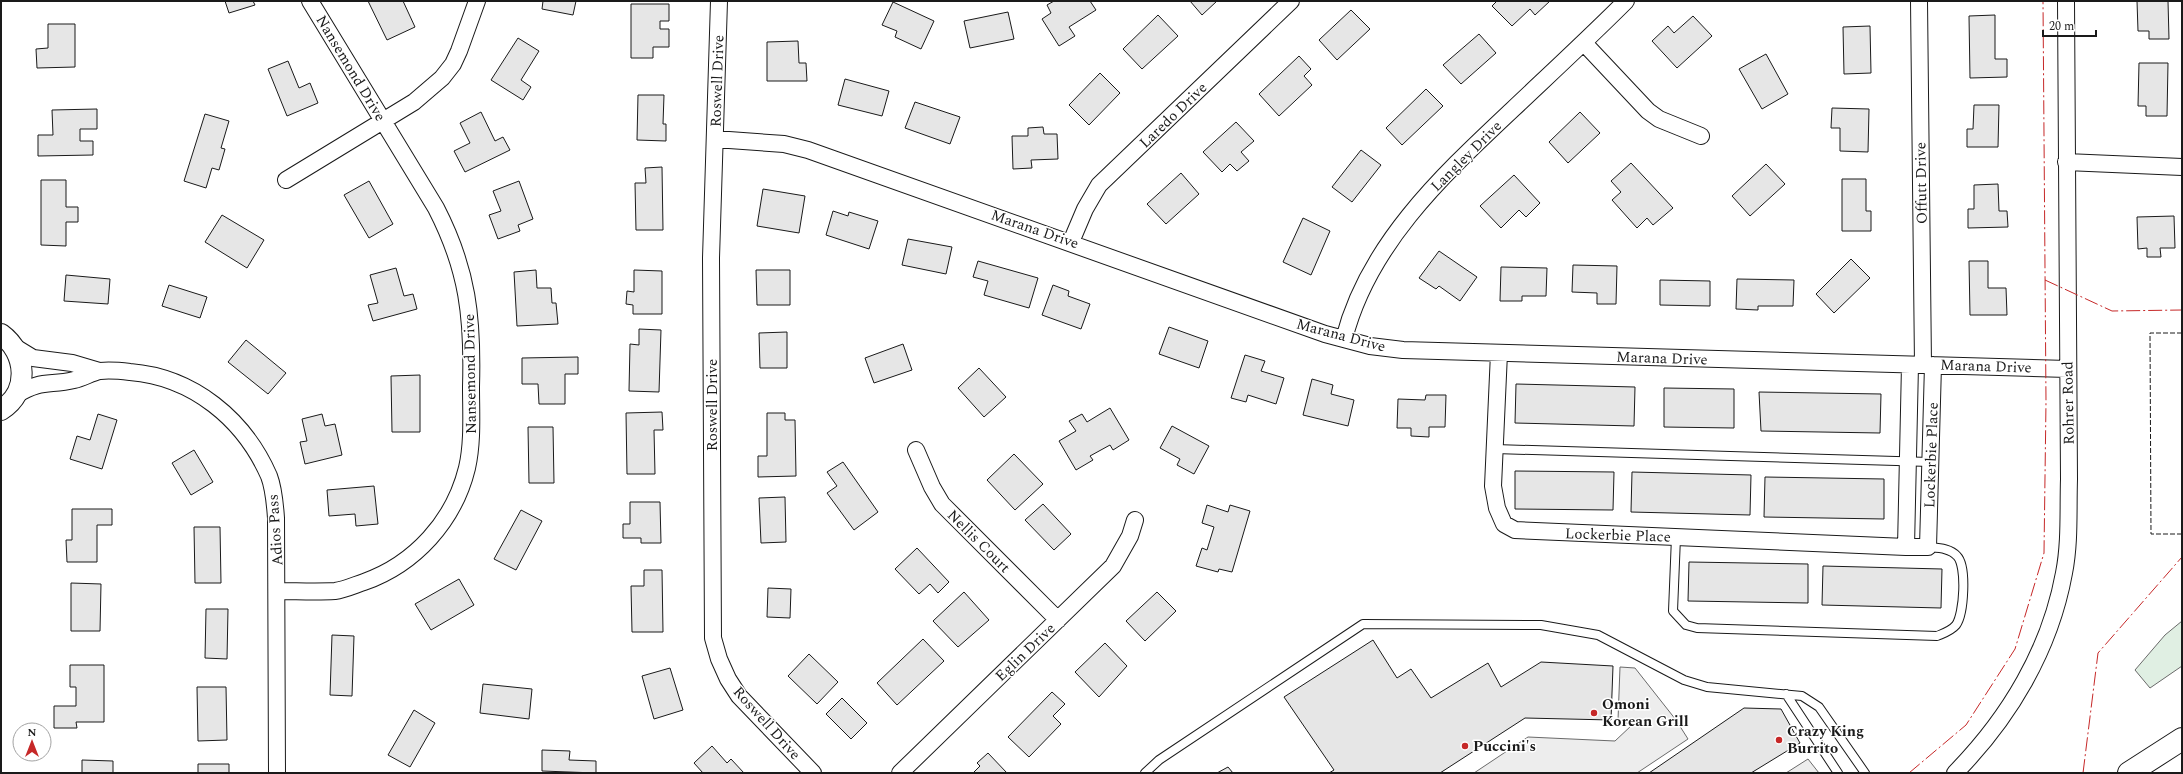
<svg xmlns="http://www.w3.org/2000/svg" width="2183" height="774" viewBox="0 0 2183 774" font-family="Spectral,serif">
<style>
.green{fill:#e0efe3;stroke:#6a6a6a}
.parking{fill:#ededed;stroke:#6a6a6a}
.building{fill:#e6e6e6;stroke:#1a1a1a}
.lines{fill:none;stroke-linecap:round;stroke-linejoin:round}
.service-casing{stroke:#1a1a1a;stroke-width:10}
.minor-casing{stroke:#1a1a1a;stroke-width:18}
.tertiary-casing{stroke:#1a1a1a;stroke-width:22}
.motorway-casing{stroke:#1a1a1a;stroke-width:24}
.service{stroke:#fff;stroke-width:8}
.minor{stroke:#fff;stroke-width:16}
.tertiary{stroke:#fff;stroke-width:20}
.motorway{stroke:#fff;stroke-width:22}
.fence{stroke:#1a1a1a;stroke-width:1;stroke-dasharray:5 2;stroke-linecap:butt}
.power{stroke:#c62828;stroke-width:1;stroke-dasharray:14 3 2 3;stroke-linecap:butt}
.poi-dot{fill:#c62828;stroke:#fff;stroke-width:1.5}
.labels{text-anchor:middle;stroke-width:3;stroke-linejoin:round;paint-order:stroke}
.street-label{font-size:15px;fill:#1a1a1a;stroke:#fff}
.poi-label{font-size:15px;font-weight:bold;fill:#1a1a1a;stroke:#fff;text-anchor:start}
</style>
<rect width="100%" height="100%" fill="#fff"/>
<!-- green -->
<path class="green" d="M2182,621V666L2150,688L2135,670L2165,635Z"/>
<!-- parking -->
<path class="parking" d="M1620,667L1635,668L1676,720L1688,739L1637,773H1474L1528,737L1615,741L1632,725L1618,720Z
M1808,759L1819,773H1786Z"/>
<!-- building -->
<path class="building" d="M225,1H253L255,5L229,13Z
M368,1H403L415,27L387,40Z
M543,1H576L573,15L542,9Z
M1054,1H1090L1096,10L1069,27L1075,36L1059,46L1042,19L1051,13L1047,5Z
M1190,1H1217L1202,15Z
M1497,1H1550L1535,15L1530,9L1512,26L1492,6Z
M2137,1H2168L2169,39H2149V31H2138Z
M893,2L934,21L921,49L895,37L897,31L882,25Z
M631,4H669V21H660V29H669V47H653V58H631Z
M1351,10L1370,29L1337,60L1319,40Z
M1008,12L1014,39L970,48L964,21Z
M1158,15L1178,36L1142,69L1123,49Z
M1995,15V59H2007V77L1970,78L1969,16Z
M1693,16L1712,36L1677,68L1652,41L1668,26L1674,33Z
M48,24H75V67L37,68L36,49L48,48Z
M1870,26L1871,73L1844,74L1843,27Z
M1479,34L1496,53L1461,84L1443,65Z
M518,38L539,51L521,80L531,87L523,100L491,80Z
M798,41L799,63H806L807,81H767V42Z
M1766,54L1788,94L1762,109L1739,69Z
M1299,56L1311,69L1304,76L1312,85L1279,116L1259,94Z
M288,61L299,88L310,83L318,103L287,116L268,69Z
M2139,63H2168L2167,116H2146V106H2138Z
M1100,73L1120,93L1089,125L1069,105Z
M845,79L889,91L882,116L838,105Z
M1426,89L1443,106L1402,145L1386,128Z
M638,95H664L663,124H666V141L637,140Z
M915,102L960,117L950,144L905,128Z
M1974,105H1999L1998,147H1967V129H1973Z
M1832,108L1869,109L1868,152L1840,151V128H1831Z
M97,109V129H80V141H93V155L38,156V135H53L52,110Z
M481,112L495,141L503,137L510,150L465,172L454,151L470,143L460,123Z
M1580,112L1600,133L1568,163L1549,142Z
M205,114L229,121L221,148L225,149L219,170L212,168L206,188L184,181Z
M1236,122L1254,141L1241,152L1249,161L1237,171L1230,164L1222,172L1203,152Z
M1043,127L1044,134H1057L1058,159L1031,160L1032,168L1013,169L1012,136H1028V128Z
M1361,150L1381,165L1352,202L1332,187Z
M1631,163L1673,208L1653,225L1647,218L1637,228L1612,200L1621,192L1611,181Z
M1766,164L1785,184L1750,216L1732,196Z
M662,167L663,230H636L635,183H646L645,168Z
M1181,173L1199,194L1166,224L1147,204Z
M1514,175L1540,203L1526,217L1519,210L1501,228L1480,206Z
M1842,179H1866V211H1871V231H1842Z
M41,180H66V207H78V222H66V246L41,245Z
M369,181L393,224L369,238L344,195Z
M519,181L533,219L518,225L520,231L498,239L489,215L501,211L493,191Z
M1998,184L1999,211H2007L2008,227L1968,228V209H1974V185Z
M763,189L805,196L799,233L757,226Z
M833,211L848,216L849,212L878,221L869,249L826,235Z
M222,215L264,240L247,268L205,242Z
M2174,216L2175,248H2160L2161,257H2147V248L2138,249L2137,217Z
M1303,218L1330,231L1311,275L1283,262Z
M908,239L952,247L946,274L902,265Z
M1439,251L1477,277L1460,301L1439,286L1436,289L1419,278Z
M1851,259L1870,278L1834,313L1816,294Z
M978,261L1038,278L1029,308L984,295L988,281L973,277Z
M1969,261H1988V288H2006L2007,315H1970Z
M1573,265L1617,266L1616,304H1597V293L1572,292Z
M1501,267L1547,268L1546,296H1522V301H1500Z
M396,268L404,296L413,294L417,309L373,321L368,305L378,303L370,275Z
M536,270L537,288H551L552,303H556L558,324L517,326L514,272Z
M634,270L662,271V314H633V305L626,304L627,291L634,292Z
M756,270H790V305H757Z
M66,275L110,279L108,304L64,301Z
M1737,279L1794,280L1793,306H1758V310L1736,309Z
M1660,280L1710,281V306L1660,305Z
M169,285L207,297L200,318L162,306Z
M1053,285L1069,291L1068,296L1090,304L1081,329L1042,315Z
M1169,327L1208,341L1199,368L1159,354Z
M639,329L661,330L659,392L629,391L630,344L639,345Z
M787,332V368H760L759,333Z
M246,340L286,373L268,394L228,362Z
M903,344L912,370L874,383L865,358Z
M1245,355L1265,361L1261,371L1284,378L1276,404L1248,395L1246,402L1231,398Z
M578,357V374H565V404H539L538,384H522V358Z
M979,368L1006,397L984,417L958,388Z
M420,375V432H392L391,376Z
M1312,379L1333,385L1331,394L1354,400L1348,426L1303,415Z
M1516,384L1635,387L1634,426L1515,423Z
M1664,388L1734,389V428L1664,427Z
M1759,392L1881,394L1880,433L1761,431Z
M1426,395H1446L1445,427H1429V437L1411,436V428H1397L1398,399L1425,400Z
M1110,408L1129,440L1113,450L1110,445L1090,456L1093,460L1076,470L1059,441L1076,431L1069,421L1082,414L1087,422Z
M662,412L663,430H654L655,474H627L626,413Z
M767,413H785V420H795L796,476L758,477V456H767Z
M98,414L117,420L102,469L70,459L77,436L90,440Z
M322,414L325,426L335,424L342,455L305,464L300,442L307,441L302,419Z
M1172,426L1209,446L1194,474L1177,465L1180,459L1160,448Z
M528,427H553L554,483H529Z
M194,450L213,482L191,495L172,463Z
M1014,454L1043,484L1015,510L987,480Z
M843,462L878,512L854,530L827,493L837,486L827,472Z
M1515,471L1614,472L1613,510L1515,509Z
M1632,472L1751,475L1750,515L1631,512Z
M1765,477L1884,479V519L1764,517Z
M374,486L378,524L356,526L355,514L329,516L327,490Z
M785,497L786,542L761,543L759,498Z
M630,502H660L661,543H641V538H623V524H630Z
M1043,504L1071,534L1054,550L1025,520Z
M1207,505L1228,512L1230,505L1250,511L1232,572L1219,569L1218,572L1196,566L1202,548L1207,550L1214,527L1202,523Z
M72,509H112V525H97V562H67L66,540H72Z
M521,510L542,521L516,570L494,559Z
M194,527H220L221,583H195Z
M917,548L949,582L938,593L930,584L919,594L895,569Z
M1689,562L1808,564V603L1688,601Z
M1823,566L1942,569L1941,608L1822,605Z
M644,570H662L663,632H632L631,586H644Z
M459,579L474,605L431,630L415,604Z
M71,583L101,584L100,631H71Z
M768,588L791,589L790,618L767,617Z
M964,592L989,620L958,647L933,621Z
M1157,592L1176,611L1145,641L1126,621Z
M206,609H228L227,659L205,658Z
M332,635L354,636L352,696L330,695Z
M923,639L944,661L897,705L877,683Z
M1373,640L1397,678L1411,669L1431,698L1488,663L1501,687L1541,662L1613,666L1611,720L1525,718L1440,773H1329L1334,770L1284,697Z
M1105,643L1127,666L1099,697L1075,672Z
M809,654L838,682L817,704L788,676Z
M70,665H104V722H76L77,728H54V706H76V687H70Z
M670,668L683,710L654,719L642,676Z
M483,684L532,689L529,719L480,713Z
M197,687H226L227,740L198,741Z
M1052,692L1065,704L1053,716L1061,724L1029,757L1008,737Z
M842,698L867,723L851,739L826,714Z
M1744,708L1781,709L1800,743L1751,773H1649Z
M414,710L435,723L410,767L388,755Z
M712,746L727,763L731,759L744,773H703L694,763Z
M542,750L570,751L569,760L596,761V773L542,771Z
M988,753L1007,773H973L980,766L977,763Z
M82,760L113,761V773H82Z
M198,764H229V773H198Z
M1228,767L1233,773H1217Z"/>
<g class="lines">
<!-- service casing -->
<g class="service-casing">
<path id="service" d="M1495,449L1930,462
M1676,537L1673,611L1686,625L1697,628L1937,636C1944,633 1951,631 1956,625C1964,614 1967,566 1957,556C1950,548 1938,548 1928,547
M1786,694L1838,773
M1145,773L1159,760L1363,624L1541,625L1598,635L1684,680L1707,687L1802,696L1819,707L1865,773"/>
</g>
<!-- minor casing -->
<g class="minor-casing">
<path id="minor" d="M719,1L711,258L713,638L719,659L728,679L739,696L813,773
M1919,1L1923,365
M1584,43L1648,111L1659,119L1701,136
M715,139L784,144L808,150L1325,334L1370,346L1403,350L2068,369
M2066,162L2182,167
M286,180L414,102L442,78L453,64L459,51L477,1
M1071,242L1085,209L1099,185L1291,1
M1344,339C1368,244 1443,175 1512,110C1550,74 1589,38 1626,1
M15,347L33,358L72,363L99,371
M1499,353L1493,486L1497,508L1504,524L1515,530L1906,547H1928L1933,365
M16,395C42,379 49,386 74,380C83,378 91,373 100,371C110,370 121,371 130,372C193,377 244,419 269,476C274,489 275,504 276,518L277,773
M916,450L932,487L942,504L1058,620
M1906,547L1910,365
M277,591C296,591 316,592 335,591C344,590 355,585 364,582C415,564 454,521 467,468C473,442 471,413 471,387C473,318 468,270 436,208L310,1
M900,773L1113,566L1130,536L1135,520
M1955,773C2009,718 2050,650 2064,573C2070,543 2068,511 2069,479L2066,1"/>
</g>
<!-- tertiary casing -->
<g class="tertiary-casing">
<path id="tertiary" d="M1,334C27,353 30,392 1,410"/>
</g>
<!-- motorway casing -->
<g class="motorway-casing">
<path id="motorway" d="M2129,773L2182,739"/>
</g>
<!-- service -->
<use href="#service" class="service"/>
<!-- minor -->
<use href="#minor" class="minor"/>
<!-- tertiary -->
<use href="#tertiary" class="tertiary"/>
<!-- motorway -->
<use href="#motorway" class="motorway"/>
<!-- fence -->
<path class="fence" d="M2182,333H2150L2151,534H2182"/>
<!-- power -->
<path class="power" d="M2045,280L2112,311L2182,310
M1909,773L1966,725L2015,649L2044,553L2046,402L2043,1
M2083,773L2098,653L2182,557"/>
</g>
<!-- markers -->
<g class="poi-dot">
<circle cx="1594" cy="713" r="4"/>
<circle cx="1779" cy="740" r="4"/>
<circle cx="1465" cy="746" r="4"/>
</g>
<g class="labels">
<!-- street labels -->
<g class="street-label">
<text transform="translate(351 68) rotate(59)" y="5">Nansemond Drive</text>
<text transform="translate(717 81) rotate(-88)" y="5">Roswell Drive</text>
<text transform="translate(1173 115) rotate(-44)" y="5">Laredo Drive</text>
<text transform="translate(1466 156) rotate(-45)" y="5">Langley Drive</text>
<text transform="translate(1921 183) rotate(-91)" y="5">Offutt Drive</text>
<text transform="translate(1035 229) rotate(19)" y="5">Marana Drive</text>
<text transform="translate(1341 335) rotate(15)" y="5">Marana Drive</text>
<text transform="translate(1662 358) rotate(2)" y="5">Marana Drive</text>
<text transform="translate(1986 366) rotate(2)" y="5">Marana Drive</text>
<text transform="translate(470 374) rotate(-91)" y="5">Nansemond Drive</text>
<text transform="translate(2068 403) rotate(-91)" y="5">Rohrer Road</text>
<text transform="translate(712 405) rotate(-90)" y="5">Roswell Drive</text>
<text transform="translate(1931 455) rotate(-88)" y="5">Lockerbie Place</text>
<text transform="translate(275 530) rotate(-94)" y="5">Adios Pass</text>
<text transform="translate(1618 535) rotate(2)" y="5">Lockerbie Place</text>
<text transform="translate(979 541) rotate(45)" y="5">Nellis Court</text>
<text transform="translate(1025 652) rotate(-44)" y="5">Eglin Drive</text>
<text transform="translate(767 723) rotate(48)" y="5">Roswell Drive</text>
</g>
<!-- poi labels -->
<g class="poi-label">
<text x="1602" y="709">Omoni<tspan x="1602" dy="17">Korean Grill</tspan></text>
<text x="1787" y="736">Crazy King<tspan x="1787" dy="17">Burrito</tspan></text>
<text x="1473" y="751">Puccini's</text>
</g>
</g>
<!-- border -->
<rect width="2183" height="774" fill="none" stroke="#1a1a1a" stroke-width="4"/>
<!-- north arrow -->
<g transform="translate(32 742)"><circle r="19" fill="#ffffff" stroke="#a3a3a3"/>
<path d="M0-3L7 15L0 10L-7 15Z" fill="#c62828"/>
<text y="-6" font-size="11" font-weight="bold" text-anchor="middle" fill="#1a1a1a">N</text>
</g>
<!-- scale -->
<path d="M2043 30v6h53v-6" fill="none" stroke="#1a1a1a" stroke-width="2"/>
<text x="2049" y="30" font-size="12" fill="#1a1a1a" stroke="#ffffff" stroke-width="3" paint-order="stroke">20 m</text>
</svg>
